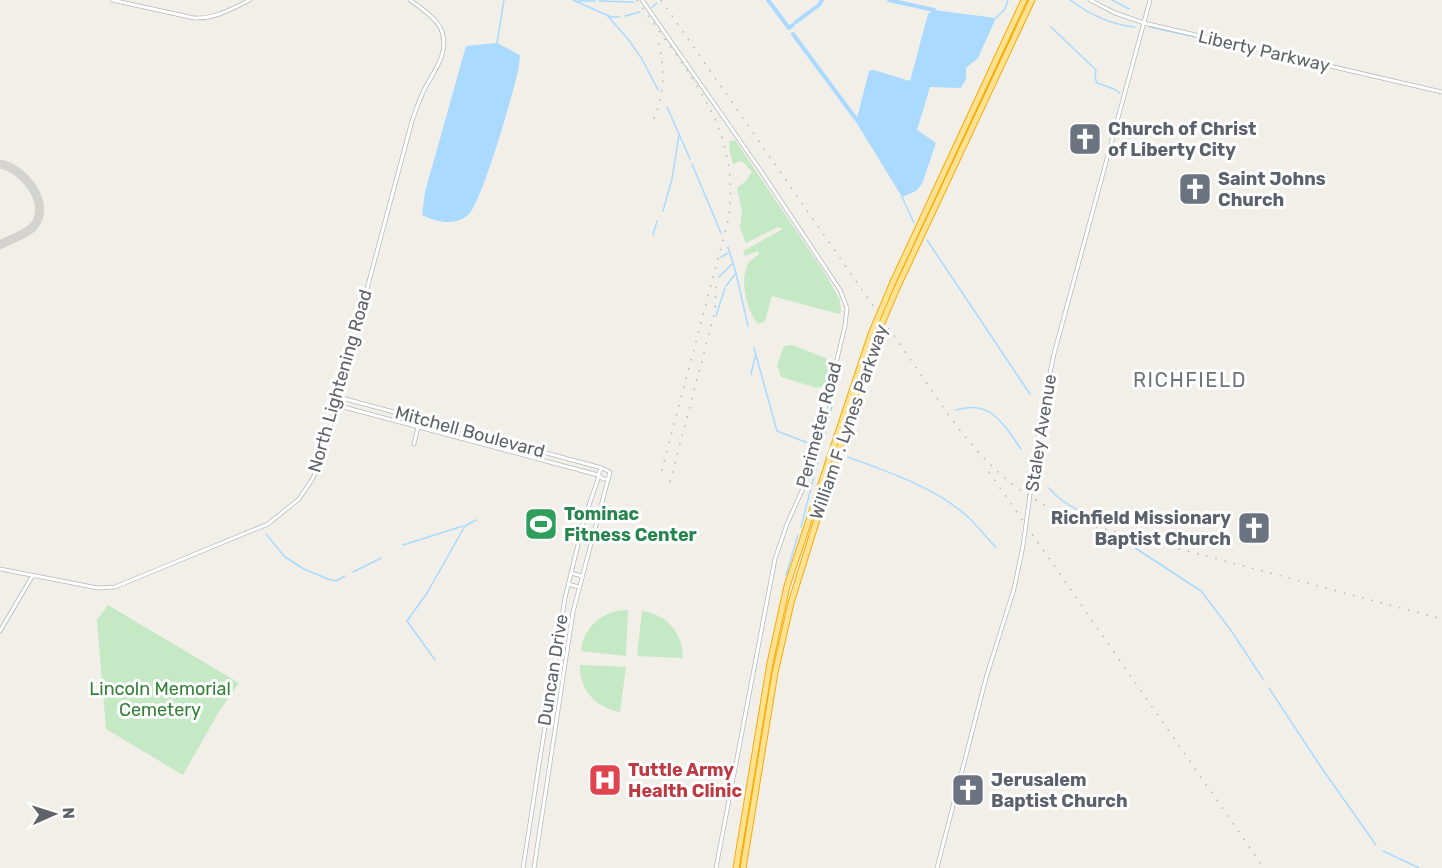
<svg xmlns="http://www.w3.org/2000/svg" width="1442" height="868" viewBox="0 0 1442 868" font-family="Rubik,sans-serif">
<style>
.green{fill:#c5e8c5}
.water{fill:#aadaff}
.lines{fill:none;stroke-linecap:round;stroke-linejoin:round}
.stream{stroke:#aadaff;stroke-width:1.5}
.canal{stroke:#aadaff;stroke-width:4}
.taxiway{stroke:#d4d3d0;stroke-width:9}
.minor-casing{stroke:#b5b8bc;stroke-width:4.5}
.highway-casing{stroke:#f9ab00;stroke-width:7}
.minor{stroke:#fff;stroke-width:3}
.highway{stroke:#fde293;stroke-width:5}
.rail{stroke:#b6b7b8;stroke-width:1.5;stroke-dasharray:1.5 8;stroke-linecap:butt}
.minor-bridge-casing{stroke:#b5b8bc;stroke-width:4.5;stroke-linecap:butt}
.highway-bridge-casing{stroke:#f9ab00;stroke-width:7;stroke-linecap:butt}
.minor-bridge{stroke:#fff;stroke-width:3}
.highway-bridge{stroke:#fde293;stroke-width:5}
.labels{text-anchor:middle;stroke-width:6;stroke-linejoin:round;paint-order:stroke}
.street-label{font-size:18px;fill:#5f6368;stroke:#fff}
.worship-label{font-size:18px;font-weight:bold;fill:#5b616d;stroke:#fff;text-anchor:start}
.leisure-label{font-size:18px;font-weight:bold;fill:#27864d;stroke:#fff;text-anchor:start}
.park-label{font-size:18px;fill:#348238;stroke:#fff}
.health-label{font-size:18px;font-weight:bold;fill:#be3a42;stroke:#fff;text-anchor:start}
.neighbourhood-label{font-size:20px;letter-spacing:1.5px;fill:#70757a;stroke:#fff}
</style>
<rect width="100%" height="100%" fill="#f1efe8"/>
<!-- green -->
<path class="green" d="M735,140L826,275L840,300L841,312L839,314L772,296L765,321L758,324C747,311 739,280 748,264C750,260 756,257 759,254L758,251L745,256L743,251L783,229L778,227L746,243L740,228L742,211L737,188L746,181L752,172L742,161L733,164L729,148L730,141Z
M792,345L826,358C830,367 831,376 827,385L817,388L781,377L777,365L784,346Z
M108,605L239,683L218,713L183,775L106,729L97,620Z
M628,610L626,656L581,651C584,626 603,610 628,610Z
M642,611C666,614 683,632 683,658L637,656Z
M580,665L626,667L620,712C596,708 579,690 580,665Z"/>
<!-- water -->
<path class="water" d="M934,10L996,18L978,58L966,68V79L961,88L930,87L917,130L936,143L922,184L916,191L902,197L856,122L869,71L874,70L910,81L928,14Z
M497,43L520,55L519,66C515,88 482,202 469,214C455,227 437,222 422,215L425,192L466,46Z"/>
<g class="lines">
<!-- stream -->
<path class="stream" d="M573,0L611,17H619
M1070,0C1089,14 1111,25 1135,27
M1112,0L1129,9
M578,1H595
M599,1L634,2
M652,7L657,3
M606,14L628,39L642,59L658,90
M625,16L640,12
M996,18L1005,9L1008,0
M1051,27L1096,70L1095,78L1097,83L1114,89L1120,93
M1150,27L1204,39
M497,43L504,0
M667,107L690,159
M692,164L721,233
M902,197L914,223
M663,211L672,179L679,135
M653,235L657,221
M927,240L1030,394
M728,247L736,273L748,326
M721,257L728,253
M719,277L733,263
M726,286L736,273
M716,316L725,288
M754,348L777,431L813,445
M751,374L755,357
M956,410C991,399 1003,424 1021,449
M848,457C888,472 935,487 968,517C978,526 986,538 996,547
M1049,488C1064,506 1082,511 1102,521
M801,527L833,402
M266,534L285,557L304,569L328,579L336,581L345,576
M1126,542L1201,591L1230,629L1263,679
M403,545L463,526
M353,572L381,558
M786,575L798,535
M435,660L407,621L427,593L465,526L476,520
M1269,688L1321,767L1376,845
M1383,851L1419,868"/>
<!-- canal -->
<path class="canal" d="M768,0L789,28L793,25
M889,0L934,10
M796,22L819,5L822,0
M793,34L856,119"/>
<!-- taxiway -->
<path class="taxiway" d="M0,164C23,168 52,203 34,226C26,235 10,239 0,245"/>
<!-- minor casing -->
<g class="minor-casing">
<path id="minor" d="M112,0L194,18C215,19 231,9 250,0
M642,0L763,174L840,290L847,308L845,326L812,463L804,486L787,524L775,559L716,868
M1090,0L1115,13L1144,23L1442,92
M338,397L602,468
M336,405L598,475
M414,444L418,427
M1032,480L1044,401L1054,354L1150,0
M0,569L98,588L115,587L268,524L299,499L313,478L324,449L412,121C416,109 420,98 426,86C436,69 450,50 441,29C436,18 420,7 410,0
M571,573L582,576
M568,584L579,587
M0,631L33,575
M523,868L565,598L584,520L599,476
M534,868L573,612L610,472L602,468L599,472V476L603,479H608
M937,868L986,678L1014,589L1023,546"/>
</g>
<!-- highway casing -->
<g class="highway-casing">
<path id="highway" d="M893,282L1024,0
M897,288L1032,0
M736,868L770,663L787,586L871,334
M743,868L775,673L791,603L856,394L874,342"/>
</g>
<!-- minor -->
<use href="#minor" class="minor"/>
<!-- highway -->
<use href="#highway" class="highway"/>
<!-- rail -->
<path class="rail" d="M637,0C686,72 743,127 728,221L660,477
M661,0L953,421C993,474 1026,502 1090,525L1442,619
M654,119C665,91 666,64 656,35
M989,472L1264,868
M670,482L715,311L716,284"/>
<!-- minor-bridge casing -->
<g class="minor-bridge-casing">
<path id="minor-bridge" d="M1023,546L1032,480"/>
</g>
<!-- highway-bridge casing -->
<g class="highway-bridge-casing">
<path id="highway-bridge" d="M871,334L893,282
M874,342L897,288"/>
</g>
<!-- minor-bridge -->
<use href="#minor-bridge" class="minor-bridge"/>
<!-- highway-bridge -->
<use href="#highway-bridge" class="highway-bridge"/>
</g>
<!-- icons -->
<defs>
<g id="church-square" transform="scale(1.725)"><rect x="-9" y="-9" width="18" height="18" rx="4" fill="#6b7280" stroke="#fff"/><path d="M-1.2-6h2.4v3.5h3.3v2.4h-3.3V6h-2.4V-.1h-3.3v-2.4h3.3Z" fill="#fff"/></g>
<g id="stadium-square" transform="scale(1.725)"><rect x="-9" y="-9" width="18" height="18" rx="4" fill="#2e9e5b" stroke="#fff"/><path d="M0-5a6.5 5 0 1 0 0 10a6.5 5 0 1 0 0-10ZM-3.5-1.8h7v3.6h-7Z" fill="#fff"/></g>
<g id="hospital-square" transform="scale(1.725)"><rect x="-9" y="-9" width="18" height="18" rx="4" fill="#e0444e" stroke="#fff"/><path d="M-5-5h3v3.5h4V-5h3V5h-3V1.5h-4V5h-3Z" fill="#fff"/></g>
</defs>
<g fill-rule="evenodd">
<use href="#church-square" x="1085" y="139"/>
<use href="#church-square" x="1195" y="189"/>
<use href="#stadium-square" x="541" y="524"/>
<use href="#church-square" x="1254" y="528"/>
<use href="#hospital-square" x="605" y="780"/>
<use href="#church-square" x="968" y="790"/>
</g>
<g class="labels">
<!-- street labels -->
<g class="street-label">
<text transform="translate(1264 51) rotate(13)" y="6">Liberty Parkway</text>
<text transform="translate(340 381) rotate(-74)" y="6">North Lightening Road</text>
<text transform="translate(849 422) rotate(-71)" y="6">William F. Lynes Parkway</text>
<text transform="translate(819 425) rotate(-75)" y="6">Perimeter Road</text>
<text transform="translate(470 432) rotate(15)" y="6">Mitchell Boulevard</text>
<text transform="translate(1041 433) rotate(-81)" y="6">Staley Avenue</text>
<text transform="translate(553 670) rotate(-81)" y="6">Duncan Drive</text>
</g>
<!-- worship labels -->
<g class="worship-label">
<text x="1108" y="135">Church of Christ<tspan x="1108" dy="21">of Liberty City</tspan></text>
<text x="1218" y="185">Saint Johns<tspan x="1218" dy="21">Church</tspan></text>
<text x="1231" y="524" text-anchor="end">Richfield Missionary<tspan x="1231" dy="21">Baptist Church</tspan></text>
<text x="991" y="786">Jerusalem<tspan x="991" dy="21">Baptist Church</tspan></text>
</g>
<!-- leisure labels -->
<g class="leisure-label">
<text x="564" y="520">Tominac<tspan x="564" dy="21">Fitness Center</tspan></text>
</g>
<!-- park labels -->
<g class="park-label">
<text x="160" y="695">Lincoln Memorial<tspan x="160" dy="21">Cemetery</tspan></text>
</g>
<!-- health labels -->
<g class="health-label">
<text x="628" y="776">Tuttle Army<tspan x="628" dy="21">Health Clinic</tspan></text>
</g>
<!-- neighbourhood labels -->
<g class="neighbourhood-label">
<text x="1190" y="387">RICHFIELD</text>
</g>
</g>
<!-- north arrow -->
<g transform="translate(54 814) rotate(87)" stroke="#ffffff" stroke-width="4.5" paint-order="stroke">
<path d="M0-4.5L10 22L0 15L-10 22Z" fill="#5f6368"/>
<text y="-9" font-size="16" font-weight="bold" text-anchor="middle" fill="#5f6368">N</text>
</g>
</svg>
